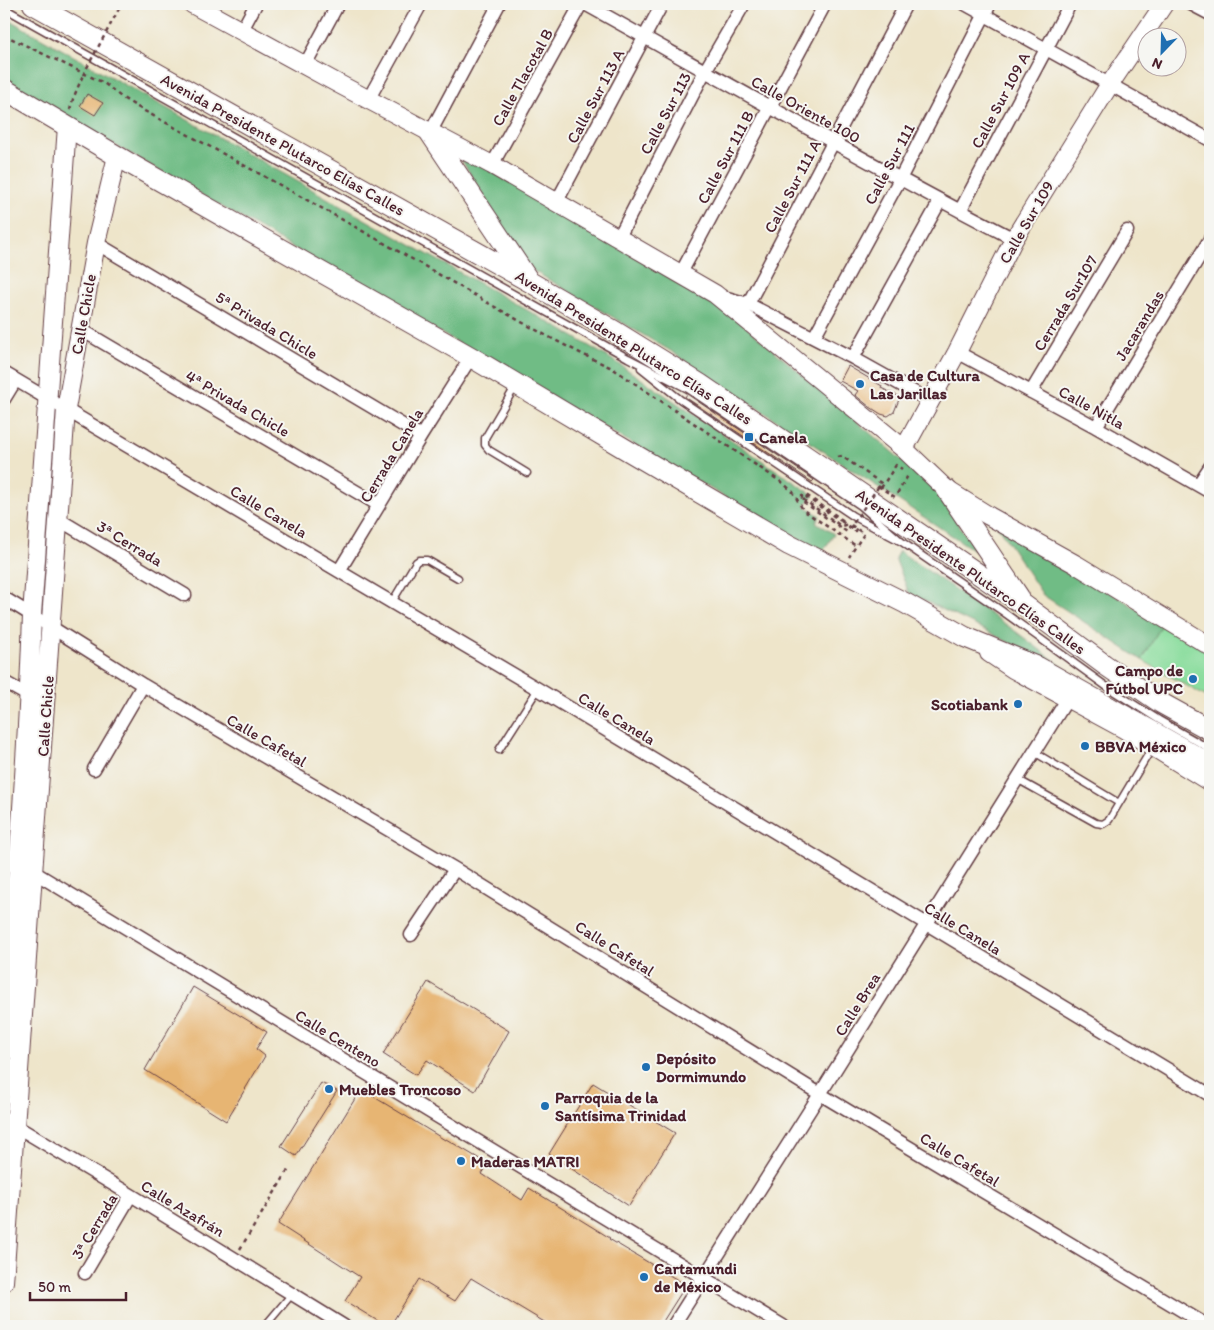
<svg xmlns="http://www.w3.org/2000/svg" width="1214" height="1330" viewBox="0 0 1214 1330" font-family="Itim,sans-serif">
<style>
.green{fill:#8bdd9e;stroke:#6a7e64}
.forest{fill:#70bc85;stroke:#5d6e58}
.building{fill:#e7b573}
.lines{fill:none;stroke-linecap:round;stroke-linejoin:round}
.lane-casing{stroke:#633d43;stroke-width:9}
.street-casing{stroke:#633d43;stroke-width:15}
.secondary-casing{stroke:#633d43;stroke-width:20}
.primary-casing{stroke:#633d43;stroke-width:22}
.path{stroke:#633d43;stroke-width:2.5;stroke-dasharray:4 4;stroke-linecap:butt}
.lane{stroke:#fff;stroke-width:6}
.street{stroke:#fff;stroke-width:12}
.secondary{stroke:#fff;stroke-width:18}
.primary{stroke:#fff;stroke-width:20}
.path-bridge{stroke:#633d43;stroke-width:2.5;stroke-dasharray:4 4;stroke-linecap:butt}
.poi-dot{fill:#1f6fb2;stroke:#f6f6f2;stroke-width:2}
.labels{text-anchor:middle;stroke-width:4;stroke-linejoin:round;paint-order:stroke}
.street-label{font-size:16px;fill:#4a1f2b;stroke:#f6f6f2}
.poi-label{font-size:16px;font-weight:bold;fill:#4a1f2b;stroke:#f6f6f2;text-anchor:start}
</style>
<rect width="100%" height="100%" fill="#f6f6f2"/>
<filter id="ink" filterUnits="userSpaceOnUse"><feTurbulence type="fractalNoise" baseFrequency=".02" numOctaves="2"/><feDisplacementMap in="SourceGraphic" scale="10" xChannelSelector="R" yChannelSelector="G"/><feConvolveMatrix kernelMatrix="1 2 1 2 8 2 1 2 1" color-interpolation-filters="sRGB"/></filter>
<filter id="wash" filterUnits="userSpaceOnUse"><feTurbulence type="fractalNoise" baseFrequency=".0096" numOctaves="4" result="noise"/><feDisplacementMap in="SourceGraphic" scale="20" xChannelSelector="R" yChannelSelector="G"/><feGaussianBlur stdDeviation="1.12" result="paint"/><feColorMatrix in="noise" values="0 0 0 0 0 0 0 0 0 0 0 0 0 0 0 0 0 1.4 0 .05"/><feComposite in="paint" operator="in"/></filter>
<g filter="url(#wash)">
<rect width="100%" height="100%" fill="#eee5ca"/>
<!-- green -->
<path class="green" d="M1162,624L1210,652V699L1142,660Z"/>
<!-- forest -->
<path class="forest" d="M4,17L559,328L616,362L813,495L805,506L820,516L816,522L834,534L822,553L4,81Z
M455,149L714,299L934,488L977,552L669,350L527,267Z
M994,521L1162,624L1142,660L1043,595Z
M899,551L1011,628L1083,682L987,631L909,593L895,558Z"/>
<g id="blocks">
<!-- building -->
<path class="building" d="M87,94L103,103L95,115L80,106Z
M848,366L882,386L881,388L900,397L894,412L888,416L881,414L870,407L855,395L858,391L840,381Z
M687,394L814,480L812,482L685,397Z
M428,982L509,1031L475,1091L427,1060L416,1075L383,1054Z
M193,987L267,1032L256,1049L265,1056L226,1121L145,1070Z
M321,1083L337,1091L296,1156L281,1146Z
M593,1083L675,1133L629,1206L549,1154Z
M361,1089L445,1140L446,1139L488,1164L482,1174L522,1200L529,1188L610,1238L609,1239L686,1285L660,1326H551L471,1278L455,1301L419,1279L390,1326H386L345,1301L360,1277L278,1224Z"/>
</g>
</g>
<g filter="url(#ink)">
<use href="#blocks" fill-opacity="0" stroke="#633d43" stroke-width="1"/>
<g class="lines">
<!-- lane casing -->
<g class="lane-casing">
<path id="lane" d="M4,8L628,358L688,389L861,506L902,542
M641,368L681,400L853,516L902,542L1002,611L1110,689L1159,720L1210,749
M515,387L485,438V445L489,450L527,473
M392,602L416,562L419,560H427L458,578
M499,750L538,689
M1034,752L1119,803
M1017,779L1096,823L1103,824L1109,820L1152,748
M265,1326L292,1294"/>
</g>
<!-- street casing -->
<g class="street-casing">
<path id="street" d="M585,4C727,83 869,164 1014,239
M965,4L1210,140
M1191,4L1210,14
M242,30L256,4
M305,65L338,4
M368,100L421,4
M430,133L499,4
M492,165L581,4
M556,203L662,4
M960,211L1070,4
M618,239L705,71L744,4
M96,243L421,436
M681,273L825,4
M720,296L748,304L853,358L930,401
M748,304L906,4
M80,329L379,505
M814,337L900,179L990,4
M957,352L1096,427L1210,492
M853,358L940,201
M4,373L538,689L1210,1095
M1031,392L1127,231
M4,399L15,381
M1096,427L1210,239
M1198,485L1210,467
M58,519L185,595
M339,571L421,436L471,357
M4,598L51,627L143,685L455,869L820,1094L1208,1326
M4,682L29,696
M94,769L143,685
M4,854L783,1326
M411,935L455,869
M4,1119L131,1195L344,1326
M85,1273L131,1195
M673,1326L820,1094L1068,698"/>
</g>
<!-- secondary casing -->
<g class="secondary-casing">
<path id="secondary" d="M192,4L337,83L492,165L715,294L904,449L947,490L989,516L1077,565L1210,646
M904,449L957,352L1014,239L1110,84L1164,4
M989,653L1013,669L1124,729L1210,782
M4,1052C15,907 27,761 32,615L67,126
M4,1282L66,409L96,243L117,156"/>
</g>
<!-- primary casing -->
<g class="primary-casing">
<path id="primary" d="M33,4L530,282L616,332L700,384L1024,605L1105,665L1161,703L1210,730
M4,89L134,166L471,357L632,453L789,545L905,603L965,637L1038,667L1210,764
M430,133L527,278
M947,490L1019,597"/>
</g>
<!-- path -->
<path class="path" d="M120,7L123,4
M4,35L104,83L121,97L139,108C233,159 326,210 419,263C482,299 545,338 612,368L784,484L793,492L803,510L856,546L849,557
M70,110L73,99L83,75
M901,487L909,474
M881,488L896,465L902,469
M841,521L855,531L857,527
M240,1249L289,1169"/>
<!-- lane -->
<use href="#lane" class="lane"/>
<!-- street -->
<use href="#street" class="street"/>
<!-- secondary -->
<use href="#secondary" class="secondary"/>
<!-- primary -->
<use href="#primary" class="primary"/>
<!-- path-bridge -->
<path class="path-bridge" d="M83,75L120,7
M838,457L842,456L843,457L881,483L847,532L802,501V496L806,495L844,521L845,525L841,526L804,500L803,497H806L841,521
M878,486L895,497L901,487
M851,525L864,534L856,546"/>
</g>
</g>
<!-- markers -->
<g class="poi-dot">
<circle cx="860" cy="384" r="5"/>
<rect x="744" y="432" width="10" height="10" rx="2.5"/>
<circle cx="1193" cy="679" r="5"/>
<circle cx="1018" cy="704" r="5"/>
<circle cx="1085" cy="746" r="5"/>
<circle cx="646" cy="1067" r="5"/>
<circle cx="329" cy="1089" r="5"/>
<circle cx="545" cy="1106" r="5"/>
<circle cx="461" cy="1161" r="5"/>
<circle cx="644" cy="1277" r="5"/>
</g>
<g class="labels">
<!-- street labels -->
<g class="street-label">
<text transform="translate(522 77) rotate(-61)" y="6">Calle Tlacotal B</text>
<text transform="translate(595 96) rotate(-62)" y="6">Calle Sur 113 A</text>
<text transform="translate(1000 100) rotate(-62)" y="6">Calle Sur 109 A</text>
<text transform="translate(806 109) rotate(29)" y="6">Calle Oriente 100</text>
<text transform="translate(665 113) rotate(-62)" y="6">Calle Sur 113</text>
<text transform="translate(283 144) rotate(29)" y="6">Avenida Presidente Plutarco Elías Calles</text>
<text transform="translate(725 157) rotate(-62)" y="6">Calle Sur 111 B</text>
<text transform="translate(889 164) rotate(-62)" y="6">Calle Sur 111</text>
<text transform="translate(792 186) rotate(-62)" y="6">Calle Sur 111 A</text>
<text transform="translate(1026 222) rotate(-60)" y="6">Calle Sur 109</text>
<text transform="translate(1065 303) rotate(-59)" y="6">Cerrada Sur107</text>
<text transform="translate(83 314) rotate(-80)" y="6">Calle Chicle</text>
<text transform="translate(267 325) rotate(31)" y="6">5ª Privada Chicle</text>
<text transform="translate(1139 325) rotate(-59)" y="6">Jacarandas</text>
<text transform="translate(634 347) rotate(32)" y="6">Avenida Presidente Plutarco Elías Calles</text>
<text transform="translate(238 403) rotate(30)" y="6">4ª Privada Chicle</text>
<text transform="translate(1092 407) rotate(29)" y="6">Calle Nitla</text>
<text transform="translate(391 455) rotate(-59)" y="6">Cerrada Canela</text>
<text transform="translate(269 511) rotate(31)" y="6">Calle Canela</text>
<text transform="translate(130 543) rotate(31)" y="6">3ª Cerrada</text>
<text transform="translate(971 571) rotate(35)" y="6">Avenida Presidente Plutarco Elías Calles</text>
<text transform="translate(45 716) rotate(-86)" y="6">Calle Chicle</text>
<text transform="translate(617 718) rotate(31)" y="6">Calle Canela</text>
<text transform="translate(267 740) rotate(30)" y="6">Calle Cafetal</text>
<text transform="translate(963 928) rotate(31)" y="6">Calle Canela</text>
<text transform="translate(615 948) rotate(32)" y="6">Calle Cafetal</text>
<text transform="translate(857 1004) rotate(-58)" y="6">Calle Brea</text>
<text transform="translate(338 1038) rotate(31)" y="6">Calle Centeno</text>
<text transform="translate(960 1159) rotate(31)" y="6">Calle Cafetal</text>
<text transform="translate(183 1208) rotate(31)" y="6">Calle Azafrán</text>
<text transform="translate(94 1226) rotate(-59)" y="6">3ª Cerrada</text>
</g>
<!-- poi labels -->
<g class="poi-label">
<text x="870" y="381">Casa de Cultura<tspan x="870" dy="18">Las Jarillas</tspan></text>
<text x="759" y="443">Canela</text>
<text x="1183" y="676" text-anchor="end">Campo de<tspan x="1183" dy="18">Fútbol UPC</tspan></text>
<text x="1008" y="710" text-anchor="end">Scotiabank</text>
<text x="1095" y="752">BBVA México</text>
<text x="656" y="1064">Depósito<tspan x="656" dy="18">Dormimundo</tspan></text>
<text x="339" y="1095">Muebles Troncoso</text>
<text x="555" y="1103">Parroquia de la<tspan x="555" dy="18">Santísima Trinidad</tspan></text>
<text x="471" y="1167">Maderas MATRI</text>
<text x="654" y="1274">Cartamundi<tspan x="654" dy="18">de México</tspan></text>
</g>
</g>
<!-- margin -->
<rect width="1214" height="1330" fill="none" stroke="#f6f6f2" stroke-width="20"/>
<!-- north arrow -->
<g transform="translate(1162 52) rotate(203)"><circle r="24" fill="#f6f6f2" stroke="#b1a0a2"/>
<path d="M0-4L9 19L0 12L-9 19Z" fill="#1f6fb2"/>
<text y="-8" font-size="14" font-weight="bold" text-anchor="middle" fill="#4a1f2b">N</text>
</g>
<!-- scale -->
<path d="M30 1292v8h96v-8" fill="none" stroke="#4a1f2b" stroke-width="2.5"/>
<text x="38" y="1292" font-size="15" fill="#4a1f2b" stroke="#f6f6f2" stroke-width="4" paint-order="stroke">50 m</text>
</svg>
